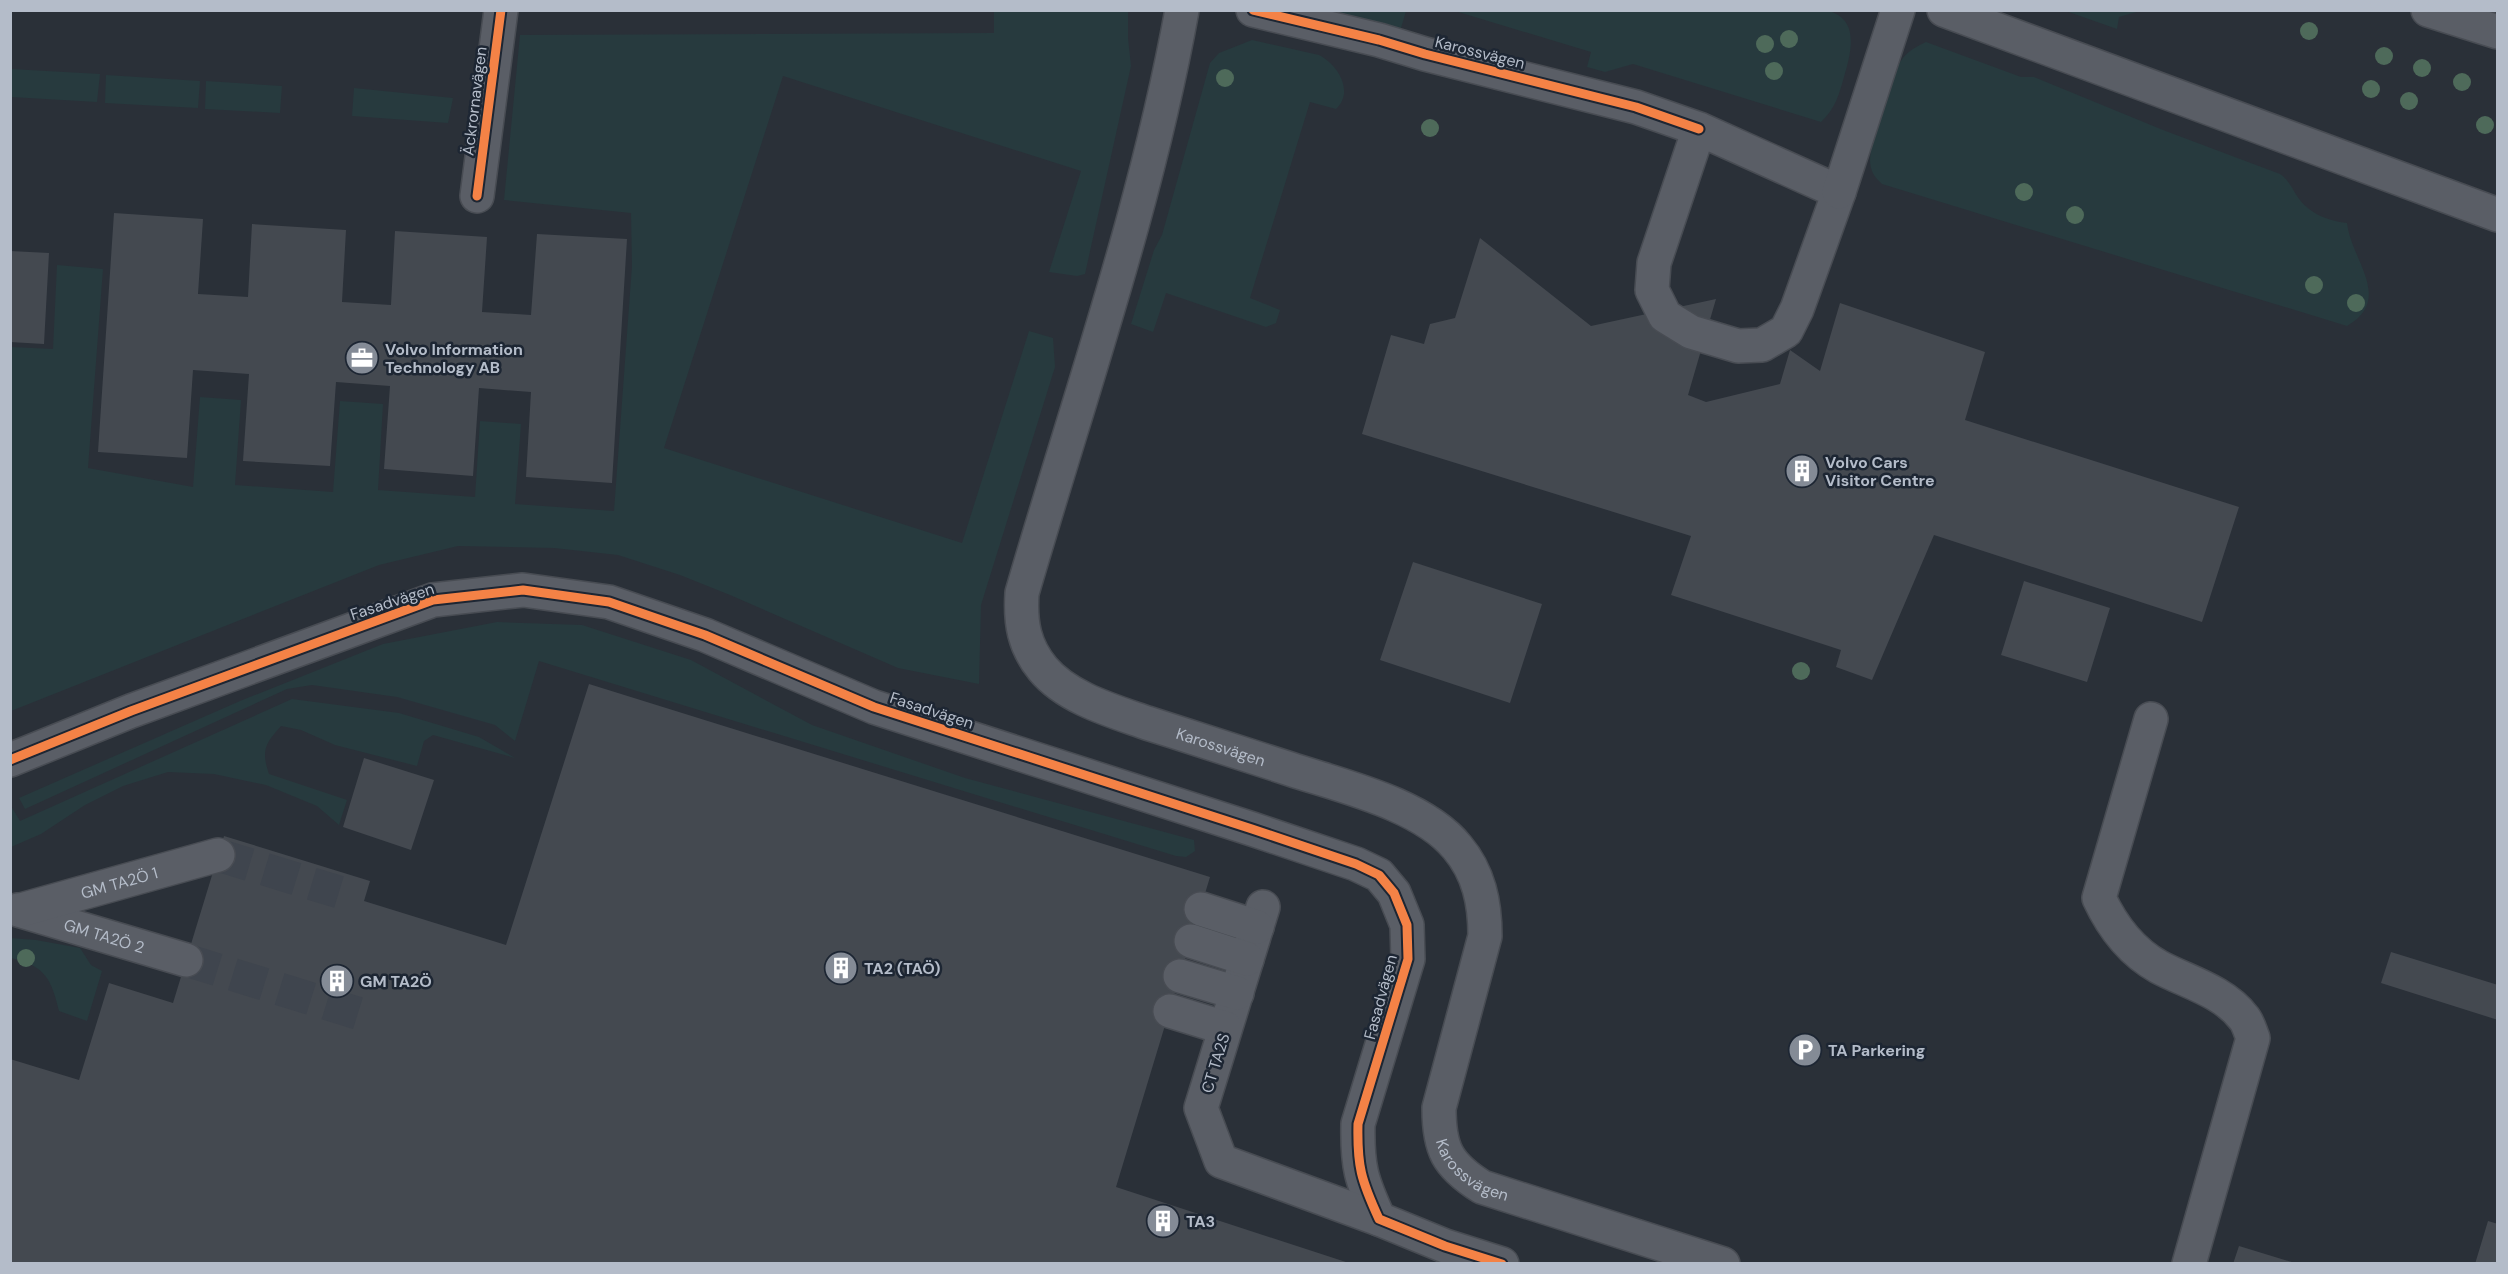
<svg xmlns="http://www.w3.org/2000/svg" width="2508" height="1274" viewBox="0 0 2508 1274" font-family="'DM Sans',sans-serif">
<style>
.green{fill:#273a3e}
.building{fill:#444950}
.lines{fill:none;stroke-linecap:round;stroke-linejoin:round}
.minor-tunnel{stroke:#3f454e;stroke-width:33;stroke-dasharray:33 16;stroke-linecap:butt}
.minor-casing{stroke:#484c53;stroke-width:36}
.minor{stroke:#5a5e66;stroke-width:33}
.cycleway-casing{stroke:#1d2633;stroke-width:13}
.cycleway{stroke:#f48246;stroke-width:9}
.tree{fill:#4e6a5a}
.labels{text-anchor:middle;stroke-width:5;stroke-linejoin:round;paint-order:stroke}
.street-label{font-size:16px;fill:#b4bcc9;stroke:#1d2633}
.poi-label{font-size:16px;font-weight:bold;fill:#b4bcc9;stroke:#1d2633;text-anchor:start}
</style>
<rect width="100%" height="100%" fill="#2a3038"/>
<!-- green -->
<path class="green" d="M994,11H1128V38L1131,66L1085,274L1077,276L1049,272L1081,171L783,76L664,448L962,543L1029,331L1053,338L1055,367L981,605L979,684L898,668L730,595L680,575L618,555L554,548L458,546L379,565L11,711V347L53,349L57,265L103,269L88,468L193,487L200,397L241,400L235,485L333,492L340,401L383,404L378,490L475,497L480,421L521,424L515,504L614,511L632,266L631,213L504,200L520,35L994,33Z
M1319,11H1406L1401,28Z
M1455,11H1829C1860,20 1851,53 1844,77C1839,95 1835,109 1821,122L1633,64L1605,72L1587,67L1591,52Z
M2066,11H2140L2119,17L2117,29Z
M1252,40L1319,55C1337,64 1355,91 1336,109L1310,102L1250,298L1280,310L1276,323L1266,327L1166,293L1153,332L1131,324L1154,250L1162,235L1210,63L1219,53Z
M1926,42L2021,77H2034L2163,130L2280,174C2288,179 2292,188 2297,196C2308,213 2328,221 2347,223C2351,260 2394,299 2347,326L1882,184C1874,177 1870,170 1870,160C1871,139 1890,74 1903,58C1909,50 1918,46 1926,42Z
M11,69L100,74L97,102L11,97Z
M106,75L200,81L198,108L105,103Z
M206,81L282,86L280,113L205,109Z
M354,88L453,98L448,123L352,116Z
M497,622L582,625L691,660L812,725L965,778L1194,840L1195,851L1186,857L1176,856L539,661L515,741L495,725L397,697L312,685L287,689L25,809L19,798L240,701L383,644Z
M292,699L399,713L479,737L515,758L433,735L424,741L417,766L335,745L301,730L281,726C265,744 261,750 269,774L347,800L339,825L317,806L266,785L214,774L168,772L123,786L85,805L41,834L11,847V806L20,821Z
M10,938L36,940L80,948L91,965L102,971L87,1021L59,1011C51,978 45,966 11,958Z"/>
<!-- building -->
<path class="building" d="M114,213L203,219L198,294L248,297L252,224L346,230L342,302L391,305L395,231L487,237L482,312L531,315L537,234L627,239L612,483L526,477L531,392L479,388L473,476L384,469L390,386L336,382L330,466L243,461L249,374L193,370L187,458L98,452Z
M1480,238L1591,326L1716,299L1688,395L1706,402L1780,384L1790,350L1820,371L1840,303L1985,352L1965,420L2239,507L2202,622L1934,535L1872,680L1836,667L1841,650L1671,595L1691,536L1362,434L1391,335L1424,344L1430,324L1455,318Z
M10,251L49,253L44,344L10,342Z
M1413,562L1542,604L1510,703L1380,660Z
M2024,581L2110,608L2087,682L2001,655Z
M589,684L1210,877L1116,1187L1352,1264H10V1059L79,1080L109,983L173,1003L224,836L370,881L364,901L506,945Z
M364,758L434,780L411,850L343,827Z
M2391,952L2498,985V1020L2381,983Z
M2488,1221L2498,1224V1264H2475Z
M2239,1246L2295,1263V1264H2233Z"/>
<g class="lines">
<!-- minor-tunnel -->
<path class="minor-tunnel" d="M218,855L339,892
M186,960L370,1017"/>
<!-- minor casing -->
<g class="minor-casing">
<g id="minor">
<path id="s1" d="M1182,10C1146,209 1078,400 1022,593C1020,623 1024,646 1043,669C1067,698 1113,711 1147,723C1195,738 1243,754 1290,769C1341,786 1422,804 1457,847C1479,873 1485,903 1485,936L1439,1108C1439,1149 1447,1165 1482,1187L1723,1264"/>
<path d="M1253,10L1379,40L1425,54L1636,107L1699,129L1839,192L1797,309L1786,331L1762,345L1738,346L1691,332L1665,316L1652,290L1654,263L1699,129"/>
<path d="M1944,10L2498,215"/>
<path d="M2428,10L2498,32"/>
<path d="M1839,192L1898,10"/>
<path d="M477,196L501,10"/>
<path d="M2151,719L2099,898C2112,926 2132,952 2159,967C2187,982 2223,991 2243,1017C2248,1022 2250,1031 2253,1038L2189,1264"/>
<path d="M10,760L131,711L433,600L523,590L609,602L705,635L874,707L1252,829L1356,864L1379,875L1394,893L1407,925L1408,959L1358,1124C1357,1166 1361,1180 1379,1219L1445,1246L1502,1264"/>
<path d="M1263,907L1201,1108L1221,1161L1379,1219"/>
<path d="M1201,909L1257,927"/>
<path id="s2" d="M18,910L186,960"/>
<path id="s3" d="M21,910L218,855"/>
<path d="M1191,941L1247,959"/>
<path d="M1180,976L1237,993"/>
<path d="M1170,1011L1225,1028"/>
</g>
</g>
<!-- minor -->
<use href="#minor" class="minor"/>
<!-- cycleway casing -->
<g class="cycleway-casing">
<path id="cycleway" d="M1253,10L1379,40L1425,54L1636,107L1699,129
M477,196L501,10
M10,760L131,711L433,600L523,590L609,602L705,635L874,707L1252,829L1356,864L1379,875L1394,893L1407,925L1408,959L1358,1124C1357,1166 1361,1180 1379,1219L1445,1246L1502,1264"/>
</g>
<!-- cycleway -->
<use href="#cycleway" class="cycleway"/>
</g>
<!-- trees -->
<g class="tree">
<circle cx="2309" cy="31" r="9"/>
<circle cx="1789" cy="39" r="9"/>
<circle cx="1765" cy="44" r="9"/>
<circle cx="2384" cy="56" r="9"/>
<circle cx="2422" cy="68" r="9"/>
<circle cx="1774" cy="71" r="9"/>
<circle cx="1225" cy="78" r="9"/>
<circle cx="2462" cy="82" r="9"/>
<circle cx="2371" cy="89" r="9"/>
<circle cx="2409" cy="101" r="9"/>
<circle cx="2485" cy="125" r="9"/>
<circle cx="1430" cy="128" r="9"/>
<circle cx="2024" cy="192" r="9"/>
<circle cx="2075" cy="215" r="9"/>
<circle cx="2314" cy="285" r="9"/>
<circle cx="2356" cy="303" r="9"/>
<circle cx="1801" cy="671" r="9"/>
<circle cx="26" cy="958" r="9"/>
</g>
<!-- icons -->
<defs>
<g id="office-disc" transform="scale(1.725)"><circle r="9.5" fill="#848b96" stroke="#1d2633"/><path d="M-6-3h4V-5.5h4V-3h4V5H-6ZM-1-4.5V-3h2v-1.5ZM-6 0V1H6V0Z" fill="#fff"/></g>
<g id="building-disc" transform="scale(1.725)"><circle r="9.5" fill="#848b96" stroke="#1d2633"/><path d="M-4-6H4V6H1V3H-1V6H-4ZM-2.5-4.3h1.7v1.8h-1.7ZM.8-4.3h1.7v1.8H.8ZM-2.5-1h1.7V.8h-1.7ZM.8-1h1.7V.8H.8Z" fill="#fff"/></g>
<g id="parking-disc" transform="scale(1.725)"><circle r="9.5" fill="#848b96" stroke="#1d2633"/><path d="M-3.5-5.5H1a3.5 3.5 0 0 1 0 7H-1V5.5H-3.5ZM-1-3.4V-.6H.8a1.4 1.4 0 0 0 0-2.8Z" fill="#fff"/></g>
</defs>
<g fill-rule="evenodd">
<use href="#office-disc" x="362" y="358"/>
<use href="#building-disc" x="1802" y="471"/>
<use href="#building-disc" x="841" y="968"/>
<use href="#building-disc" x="337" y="981"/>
<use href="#parking-disc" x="1805" y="1050"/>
<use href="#building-disc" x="1163" y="1221"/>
</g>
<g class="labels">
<!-- street labels -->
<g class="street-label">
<text transform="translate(1480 52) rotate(14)" y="6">Karossvägen</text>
<text transform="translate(474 101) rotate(-83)" y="6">Äckrornavägen</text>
<text transform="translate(392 601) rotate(-18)" y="6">Fasadvägen</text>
<text transform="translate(932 710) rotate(18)" y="6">Fasadvägen</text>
<text dy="6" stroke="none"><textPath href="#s1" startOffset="882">Karossvägen</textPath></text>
<text dy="6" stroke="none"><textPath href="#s3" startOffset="102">GM TA2Ö 1</textPath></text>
<text dy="6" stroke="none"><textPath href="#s2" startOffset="90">GM TA2Ö 2</textPath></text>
<text transform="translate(1380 997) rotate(-75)" y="6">Fasadvägen</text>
<text transform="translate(1215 1063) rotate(-73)" y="6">CT TA2S</text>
<text dy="6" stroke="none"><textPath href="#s1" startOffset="1492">Karossvägen</textPath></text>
</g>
<!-- poi labels -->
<g class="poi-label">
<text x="385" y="355">Volvo Information<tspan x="385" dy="18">Technology AB</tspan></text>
<text x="1825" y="468">Volvo Cars<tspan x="1825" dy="18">Visitor Centre</tspan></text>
<text x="864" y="974">TA2 (TAÖ)</text>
<text x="360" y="987">GM TA2Ö</text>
<text x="1828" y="1056">TA Parkering</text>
<text x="1186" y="1227">TA3</text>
</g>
</g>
<!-- border -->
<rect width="2508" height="1274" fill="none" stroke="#b4bcc9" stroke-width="24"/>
</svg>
